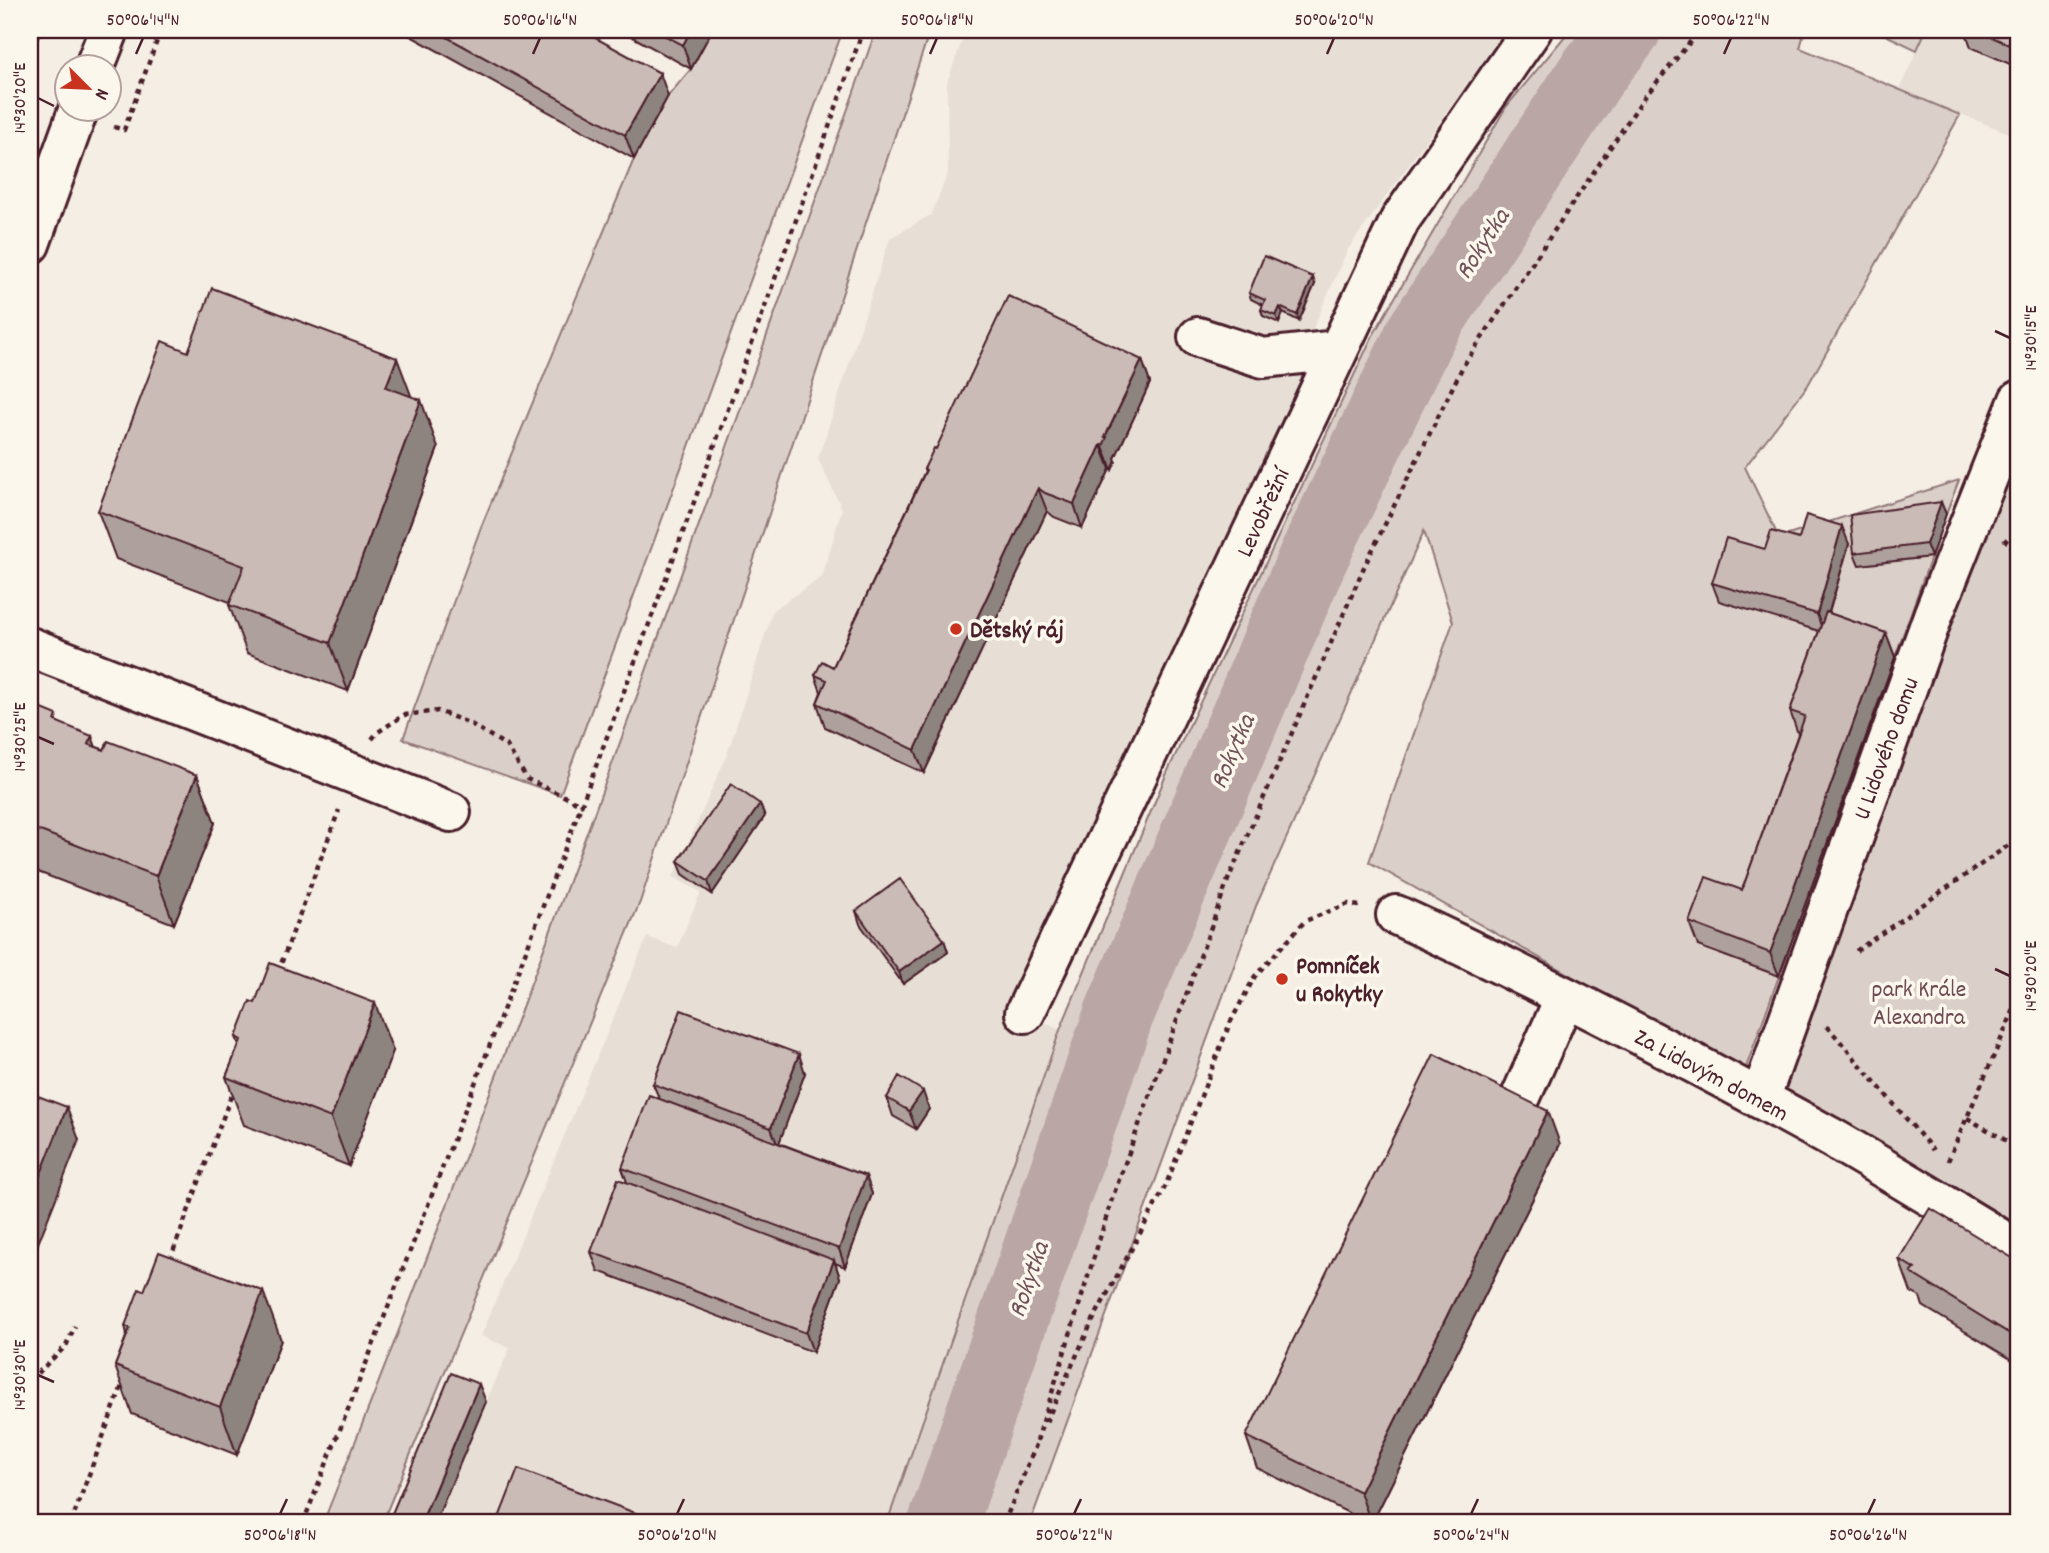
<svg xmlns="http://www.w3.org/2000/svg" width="2049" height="1553" viewBox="0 0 2049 1553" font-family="Dekko,sans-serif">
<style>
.built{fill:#e7dfd6}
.green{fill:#dbd0c9;stroke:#92787a;stroke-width:2}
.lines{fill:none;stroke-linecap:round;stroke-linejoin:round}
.river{stroke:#baa7a5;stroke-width:70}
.minor-casing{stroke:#4a1f2b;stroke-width:44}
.path{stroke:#4a1f2b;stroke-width:4.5;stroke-dasharray:5 5;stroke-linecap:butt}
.minor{stroke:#fbf7ec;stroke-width:38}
.wall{fill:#aea19d;stroke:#4a1f2b;stroke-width:2}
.shaded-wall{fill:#8d837f;stroke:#4a1f2b;stroke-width:2}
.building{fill:#cabbb6;stroke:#4a1f2b;stroke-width:2}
.ticks{fill:none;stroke:#4a1f2b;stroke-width:2.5}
.poi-dot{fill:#c8321e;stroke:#fbf7ec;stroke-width:2.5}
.labels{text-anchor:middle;stroke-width:7;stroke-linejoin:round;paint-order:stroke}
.street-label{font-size:24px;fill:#4a1f2b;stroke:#fbf7ec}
.poi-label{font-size:24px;font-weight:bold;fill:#4a1f2b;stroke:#fbf7ec;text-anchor:start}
.park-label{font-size:24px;fill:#6e4b52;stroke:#fbf7ec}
.water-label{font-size:26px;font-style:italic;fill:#714f56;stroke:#fbf7ec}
.neatline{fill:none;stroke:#4a1f2b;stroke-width:2.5}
.ticks-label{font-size:18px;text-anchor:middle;fill:#4a1f2b}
</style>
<rect width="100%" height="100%" fill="#f4eee4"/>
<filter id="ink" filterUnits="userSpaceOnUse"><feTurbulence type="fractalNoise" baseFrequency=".0143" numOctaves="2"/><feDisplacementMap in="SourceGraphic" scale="14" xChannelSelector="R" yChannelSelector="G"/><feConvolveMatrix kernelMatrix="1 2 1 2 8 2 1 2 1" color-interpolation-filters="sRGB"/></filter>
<g filter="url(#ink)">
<!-- built -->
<path class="built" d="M966,30H1506L1348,249L1313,328L1311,369L1025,1013L1060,1030L887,1523H402L458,1391L486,1402L510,1348L481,1336L647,937L677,948L701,892L673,877L727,755L773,610L822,577L842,509L818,459L890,238L931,215L948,173L947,82Z
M1926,30H2019V137L1899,90Z"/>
<!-- green -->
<path class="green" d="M712,30H843L560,795L403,739L481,527L634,159L668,96L691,69Z
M876,30H930L640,902L382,1523H323C520,1030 698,530 876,30Z
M1570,30H1805L1800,48L1960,115L1808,385L1745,467L1779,538L1959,480L1946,514L1859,565L1931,557L1895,657L1835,636L1751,914L1698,946L1779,976L1744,1073L1369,862L1453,622L1424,531L1256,906L1030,1523H887L1060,1030L1166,775L1372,337L1506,107Z
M1875,30H1926L1917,50Z
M2019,439V1232L1782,1098L1792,1042L1808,1024L1826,971L1841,914Z"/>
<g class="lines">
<!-- river -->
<path class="river" d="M943,1523L1119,1014L1312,560L1421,333L1593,72L1626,30"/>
<!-- minor casing -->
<g class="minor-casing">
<path id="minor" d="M95,66L109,30
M30,244L79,108
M1198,337L1263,358L1338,350
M30,647L451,812
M1396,915C1544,983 1689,1059 1832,1138C1895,1174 1957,1213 2019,1250
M1025,1013L1400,220L1532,30
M1760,1099L1934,613L2019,400
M1511,1119L1565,997"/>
</g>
<!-- path -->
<path class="path" d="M114,127L124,130L161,30
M2004,539L2010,544L2019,560
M372,739L378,732L404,715L438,711L471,724L507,746L527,779L583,805
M1856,951L2019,838
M278,972L339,810
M1827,1026L1933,1150
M1967,1118L2019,1148
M1948,1161L2019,998
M170,1260L234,1088
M30,1380L66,1346L75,1326
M1046,1422L1091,1324L1165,1187L1230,1023L1255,976L1305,921L1348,904L1359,906
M1037,1441L1112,1199L1228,880L1364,567L1463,366L1643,99L1700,30
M71,1523L123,1383
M303,1523C499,1029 688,532 863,30
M1004,1523L1038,1440"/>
<!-- minor -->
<use href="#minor" class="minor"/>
</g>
<!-- wall -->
<path class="wall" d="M400,30H581L668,96L634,159Z
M620,30H712L691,69Z
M1965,30H2019V68L1971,47Z
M1315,284L1299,321L1283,313L1279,323L1263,316L1261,310L1263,305L1251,299L1249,293Z
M188,352L411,396L438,448L348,691L247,653L229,605L230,602L116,559L98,511Z
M1142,360L1150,383L1115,458L1116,461L1112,470L1110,469L1082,528L1054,517L1047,511L924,773L825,727L817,703L821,692L815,675L833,667L925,471L924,469L936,449Z
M1946,514L1931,557L1859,565L1854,553Z
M1799,539L1849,544L1829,613L1886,633L1895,657L1779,976L1698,946L1689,922L1742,890L1798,734L1790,711L1819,631L1719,601L1712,583L1765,549Z
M30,704L96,747L197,775L215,823L174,924L30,869Z
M765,816L712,894L683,874L678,861Z
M856,911L944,940L948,952L903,984L860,924Z
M236,1037L393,1051L349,1166L244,1125L226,1077L239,1045Z
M805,1073L779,1143L866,1176L872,1194L845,1267L835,1263L840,1278L813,1352L598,1271L591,1252L627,1182L622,1168L659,1098L653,1084Z
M887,1098L929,1109L916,1129L893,1116Z
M1560,1144L1372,1523H1369L1257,1468L1246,1436Z
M1899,1259L2019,1262V1364L1923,1306L1920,1297L1911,1292Z
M144,1291L281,1340L237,1455L132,1414L115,1366L127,1334L125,1326Z"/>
<!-- shaded-wall -->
<path class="shaded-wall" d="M30,30H41L30,60Z
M691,30H712L691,69L683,45Z
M660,73L668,96L634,159L625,135Z
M1313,277L1315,284L1299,321L1297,315Z
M1280,307L1283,313L1279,323L1276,316Z
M397,358L415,406L386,387Z
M1142,360L1150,383L1115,458L1116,461L1112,470L1103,446L1105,437Z
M421,400L438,448L348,691L330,643Z
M1101,445L1110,469L1082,528L1074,504Z
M1038,488L1047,511L924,773L915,750Z
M1941,502L1946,514L1931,557L1926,544Z
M1842,526L1849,544L1823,632L1817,614Z
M1886,633L1895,657L1779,976L1770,953Z
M92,736L109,784L88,744Z
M197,775L215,823L174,924L156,876Z
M760,804L765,816L712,894L708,881Z
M944,940L948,952L903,984L899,972Z
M375,1003L393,1051L349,1166L331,1118Z
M799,1054L805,1073L778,1146L771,1128Z
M923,1091L929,1109L916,1129L909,1111Z
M67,1107L79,1140L30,1264V1201Z
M1548,1111L1560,1144L1372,1523H1371L1360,1492Z
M866,1176L872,1194L845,1267L839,1249Z
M834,1260L840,1278L813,1352L806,1333Z
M263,1291L281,1340L237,1455L220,1407Z
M2018,1331L2019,1335V1348L2015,1337Z
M479,1384L486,1402L435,1523H421Z"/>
<!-- building -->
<path class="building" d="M434,30H581L660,73L625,135Z
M654,30H691L683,45Z
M1976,30H2019V49Z
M1264,256L1313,277L1297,315L1280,307L1276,316L1261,310L1265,300L1249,293Z
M212,288L397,358L386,387L421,400L330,643L229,605L244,566L98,511L162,341L188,352Z
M1008,296L1142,360L1105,437H1107L1103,446L1101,445L1074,504L1045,493L1038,488L915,750L817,703L827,680L815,675L822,661L833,667L926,470L924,469L934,448L936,449Z
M1941,502L1926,544L1854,553L1850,515Z
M1806,515L1842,526L1817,614L1712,583L1726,538L1765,549L1771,531L1799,539Z
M1826,612L1886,633L1770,953L1689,922L1706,877L1742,890L1805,716L1790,711Z
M30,704L57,715L55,721L92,736L88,744L104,750L108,741L197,775L156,876L30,827Z
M731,784L760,804L708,881L678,861Z
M900,879L944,940L899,972L856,911Z
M270,963L375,1003L331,1118L226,1077L241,1040L236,1037L250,1001L255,1003Z
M681,1010L799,1054L771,1128L653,1084Z
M1434,1054L1548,1111L1360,1492L1246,1436Z
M899,1076L923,1091L909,1111L887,1098Z
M30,1093L67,1107L30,1201Z
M649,1095L866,1176L839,1249L622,1168Z
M618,1179L834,1260L806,1333L591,1252Z
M1930,1208L2019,1262V1332L2018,1331L2015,1337L1911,1273L1915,1269L1899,1259Z
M159,1252L263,1291L220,1407L115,1366L130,1328L125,1326L139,1289L144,1291Z
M451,1373L479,1384L421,1523H388Z
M518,1469L662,1523H497Z"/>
</g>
<!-- ticks -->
<path class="ticks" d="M136,54L143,38M533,54L540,38M930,54L937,38M1327,54L1334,38M1724,54L1731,38M38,98L54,106M1995,331L2010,338M38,737L54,744M1995,969L2010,976M38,1375L54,1382M280,1514L287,1499M677,1514L684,1499M1074,1514L1081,1499M1471,1514L1478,1499M1868,1514L1875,1499"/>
<!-- markers -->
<g class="poi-dot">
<circle cx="956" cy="629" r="7"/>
<circle cx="1282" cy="979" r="7"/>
</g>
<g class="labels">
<!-- street labels -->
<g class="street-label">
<text transform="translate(1262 512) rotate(-65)" y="8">Levobřežní</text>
<text transform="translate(1885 748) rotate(-70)" y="8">U Lidového domu</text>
<text transform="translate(1712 1074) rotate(28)" y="8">Za Lidovým domem</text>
</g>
<!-- poi labels -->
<g class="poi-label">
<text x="970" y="637">Dětský ráj</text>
<text x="1296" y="973">Pomníček<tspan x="1296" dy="28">u Rokytky</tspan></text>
</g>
<!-- park labels -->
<g class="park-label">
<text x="1919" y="996">park Krále<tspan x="1919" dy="28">Alexandra</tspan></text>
</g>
<!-- water labels -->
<g class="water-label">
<text transform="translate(1481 243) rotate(-57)" y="9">Rokytka</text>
<text transform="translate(1231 751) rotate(-67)" y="9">Rokytka</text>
<text transform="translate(1027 1279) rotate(-71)" y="9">Rokytka</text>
</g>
</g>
<!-- margin -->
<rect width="2049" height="1553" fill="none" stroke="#fbf7ec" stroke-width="77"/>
<!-- north arrow -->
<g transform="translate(88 88) rotate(114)"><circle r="33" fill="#fbf7ec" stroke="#b4a19f" stroke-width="2"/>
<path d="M0-5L12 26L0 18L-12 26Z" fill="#c8321e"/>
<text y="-10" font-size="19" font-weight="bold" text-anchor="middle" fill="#4a1f2b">N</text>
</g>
<rect x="38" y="38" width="1972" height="1476" class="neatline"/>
<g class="ticks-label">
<text x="143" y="25">50°06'14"N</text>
<text x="540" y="25">50°06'16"N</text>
<text x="937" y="25">50°06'18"N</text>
<text x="1334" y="25">50°06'20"N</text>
<text x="1731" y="25">50°06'22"N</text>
<text transform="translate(19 98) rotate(-90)" y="6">14°30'20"E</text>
<text transform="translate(2030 338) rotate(-90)" y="6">14°30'15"E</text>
<text transform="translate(19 737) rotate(-90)" y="6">14°30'25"E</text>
<text transform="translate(2030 976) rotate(-90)" y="6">14°30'20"E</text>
<text transform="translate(19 1375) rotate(-90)" y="6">14°30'30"E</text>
<text x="280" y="1540">50°06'18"N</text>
<text x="677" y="1540">50°06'20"N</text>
<text x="1074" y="1540">50°06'22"N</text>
<text x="1471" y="1540">50°06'24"N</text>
<text x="1868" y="1540">50°06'26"N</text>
</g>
</svg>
